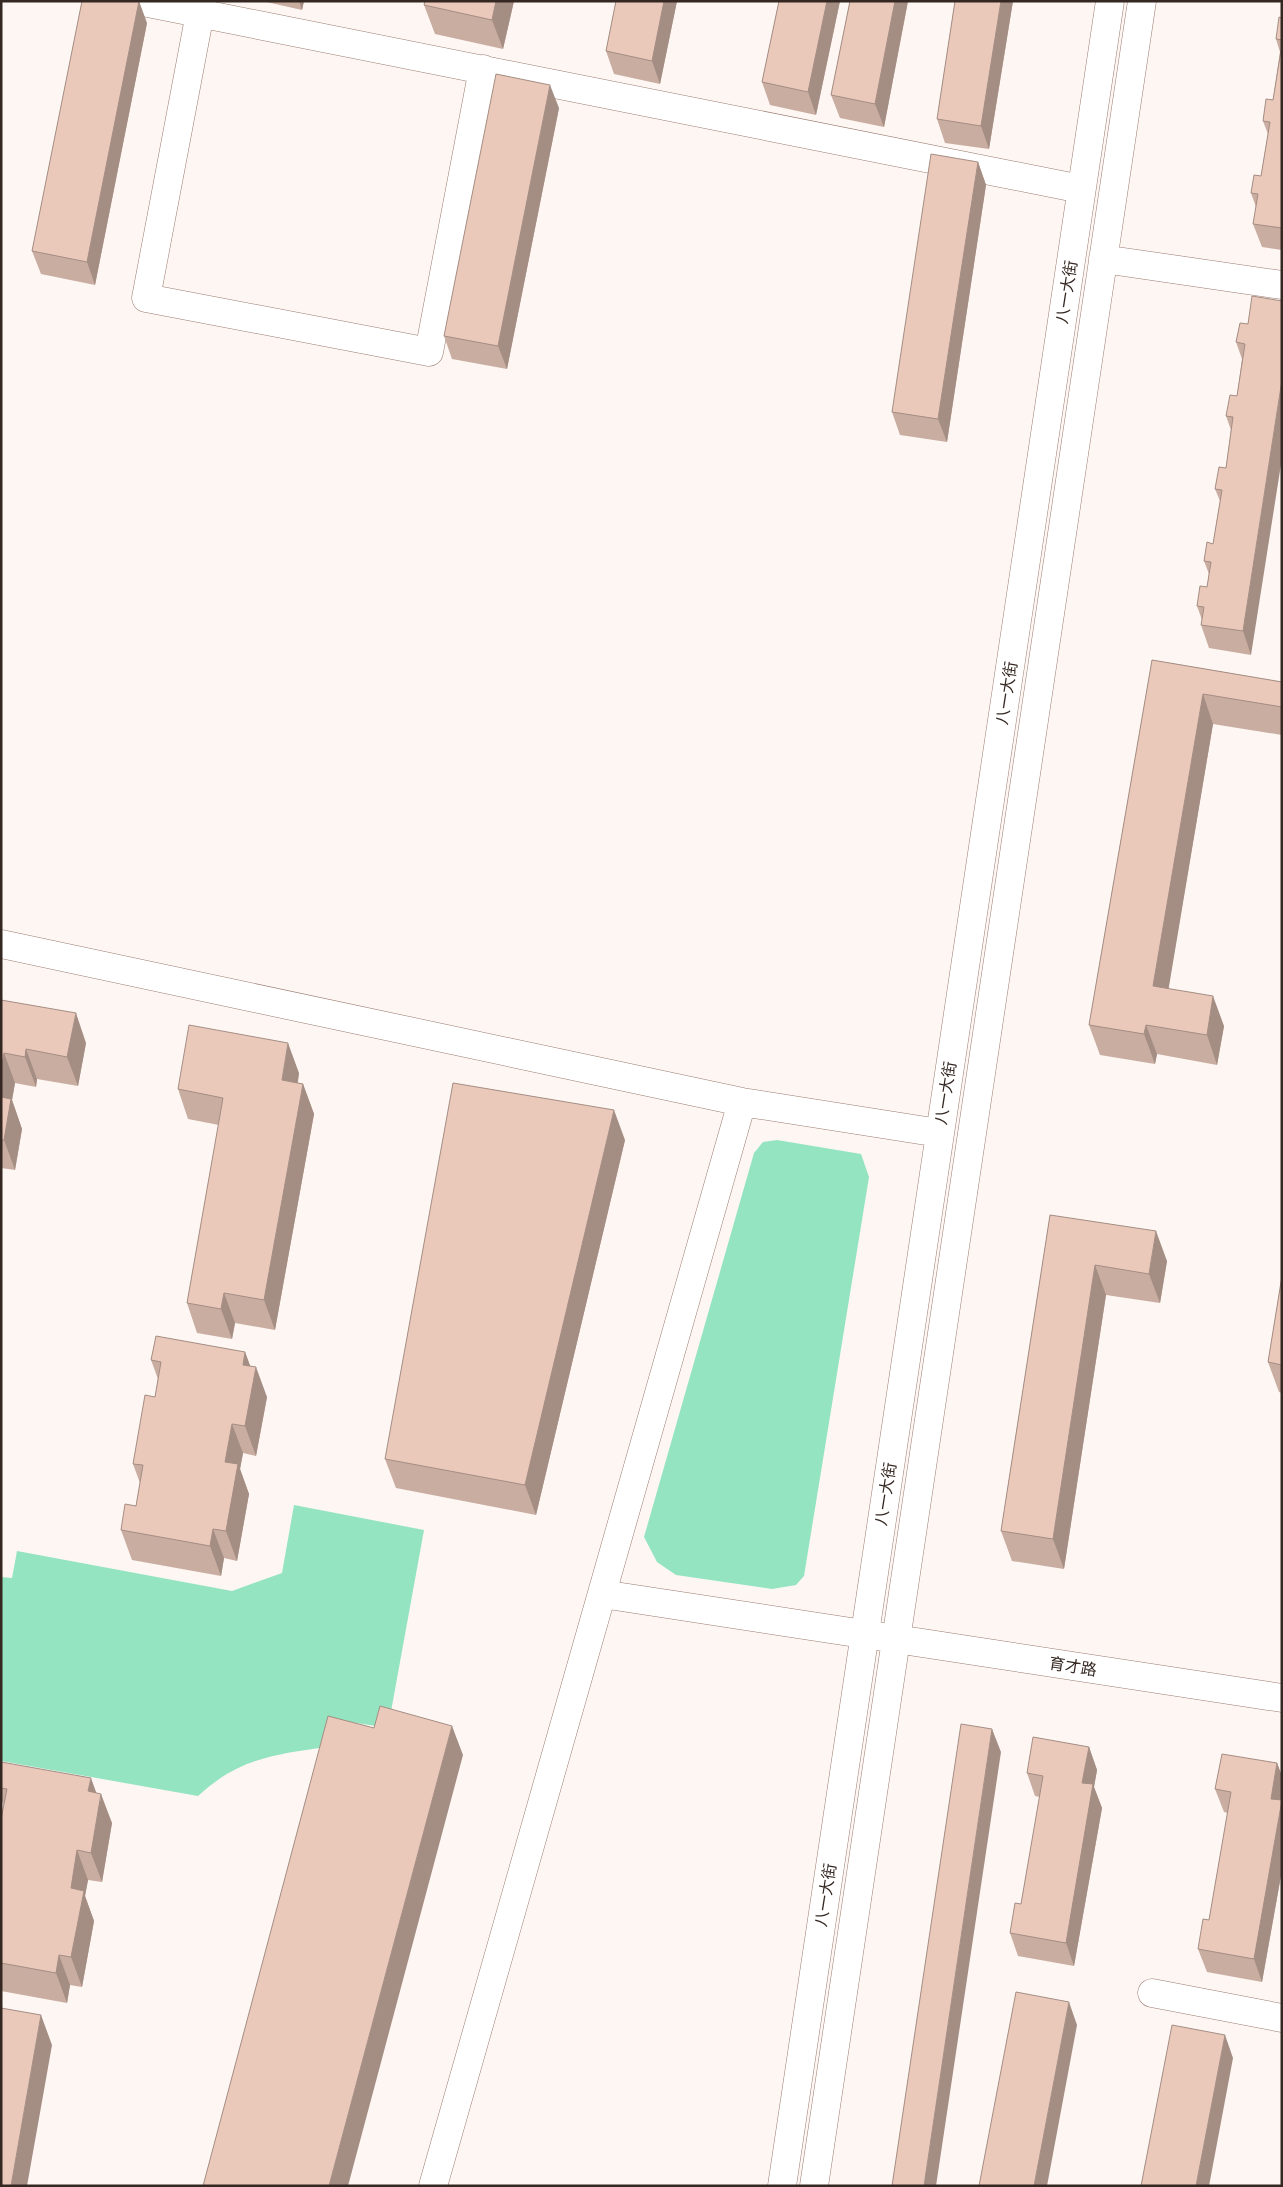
<svg xmlns="http://www.w3.org/2000/svg" width="1283" height="2187" viewBox="0 0 1283 2187" font-family="Quicksand,'Noto Sans SC',sans-serif">
<style>
.green{fill:#94e4c1}
.lines{fill:none;stroke-linecap:round;stroke-linejoin:round}
.minor-casing{stroke:#9b7d70;stroke-width:29}
.minor{stroke:#fff;stroke-width:28}
.wall{fill:#c9ada1}
.shaded-wall{fill:#a48d83}
.building{fill:#eac9bb;stroke:#a48d83}
.labels{text-anchor:middle;stroke-width:4;stroke-linejoin:round;paint-order:stroke}
.street-label{font-size:16px;fill:#352823;stroke:#fff}
</style>
<rect width="100%" height="100%" fill="#fdf6f3"/>
<!-- green -->
<path class="green" d="M777,1140L861,1154L869,1177L804,1576L796,1585L772,1589L676,1575L657,1562L644,1537L754,1153L763,1142Z
M294,1505L424,1530L388,1728L338,1720L333,1746C278,1754 240,1757 198,1796L1,1761V1577L12,1578L17,1551L232,1591L282,1573Z"/>
<g class="lines">
<!-- minor casing -->
<g class="minor-casing">
<path id="minor" d="M138,1L1081,189
M200,13L146,298L429,352L483,69
M1103,259L1282,285
M1,944L742,1102L939,1133
M602,1594L1282,1698
M1152,1993L1282,2018
M433,2186L742,1102
M782,2186L1110,1
M814,2186L1142,1"/>
</g>
<!-- minor -->
<use href="#minor" class="minor"/>
</g>
<!-- wall -->
<path class="wall" d="M262,1H304L302,10Z
M514,1L503,49L435,34L424,5Z
M616,1H677L660,84L614,74L606,51Z
M779,1H840L816,115L770,105L762,82Z
M850,1H908L884,127L840,118L831,95Z
M955,1H1013L989,149L945,143L937,119Z
M1282,18V250L1262,247L1253,224L1256,207L1251,193L1261,176L1268,134L1263,121L1273,100L1280,52L1276,39Z
M147,23L95,285L41,274L32,251Z
M559,108L507,369L452,359L444,336Z
M978,162L986,185L947,442L900,435L892,412Z
M1248,324L1251,655L1209,648L1201,625L1202,620L1197,606L1207,587L1209,574L1204,561L1213,544L1220,501L1215,489L1226,468L1231,430L1226,416L1237,396L1242,359L1236,342Z
M1152,660L1282,682V735L1213,724L1168,989L1224,1026L1217,1065L1157,1054L1155,1064L1100,1055L1089,1025Z
M1,1000L86,1043L78,1086L37,1079L36,1087L15,1083L12,1100L22,1129L15,1170L1,1168Z
M299,1073L298,1083L303,1084L314,1114L275,1330L235,1323L232,1339L197,1333L187,1303L219,1125L188,1119L178,1089Z
M625,1140L536,1515L396,1488L385,1459Z
M1050,1215L1167,1261L1160,1303L1106,1295L1064,1569L1012,1561L1001,1531Z
M1282,1276V1393L1279,1392L1268,1362Z
M245,1352L250,1366L267,1397L256,1456L243,1453L240,1469L249,1494L237,1561L224,1558L221,1576L132,1560L121,1530L136,1506L140,1483L133,1464L155,1397L158,1379L151,1360Z
M1089,1747L1097,1770L1094,1787L1102,1808L1074,1966L1018,1956L1010,1933L1021,1904L1040,1797L1035,1796L1027,1773Z
M1,1762L96,1793L112,1823L102,1882L88,1880L85,1896L94,1921L82,1987L70,1985L67,2003L1,1991V1819L4,1805L1,1799Z
M1277,1763L1282,1776V1870L1262,1982L1207,1972L1198,1949L1209,1920L1228,1813L1224,1812L1215,1789Z"/>
<!-- shaded-wall -->
<path class="shaded-wall" d="M139,1L147,23L95,285L87,262Z
M299,1H304L302,10Z
M496,1H514L503,49L492,20Z
M664,1H677L660,84L652,61Z
M827,1H840L816,115L808,92Z
M895,1H908L884,127L875,104Z
M1001,1H1013L989,149L981,126Z
M550,85L559,108L507,369L498,346Z
M978,162L986,185L947,442L938,419Z
M1282,380V458L1251,655L1243,631Z
M1203,694L1213,724L1164,1016L1153,986Z
M1213,996L1224,1026L1217,1065L1207,1035Z
M76,1013L86,1043L78,1086L67,1057Z
M1146,1025L1157,1054L1155,1064L1144,1034Z
M288,1043L299,1073L293,1110L282,1080Z
M26,1049L37,1079L36,1087L25,1057Z
M4,1053L15,1083L12,1100L22,1129L15,1170L4,1140L1,1110V1070Z
M303,1084L314,1114L275,1330L264,1300Z
M614,1110L625,1140L536,1515L525,1485Z
M1156,1231L1167,1261L1160,1303L1149,1274Z
M1095,1265L1106,1295L1064,1569L1053,1539Z
M224,1293L235,1323L232,1339L221,1309Z
M245,1352L254,1376L256,1367L267,1397L256,1456L245,1426L243,1365Z
M232,1424L243,1453L240,1469L249,1494L237,1561L226,1531L225,1462Z
M213,1529L224,1558L221,1576L210,1546Z
M452,1726L463,1755L348,2186H329Z
M992,1729L1001,1752L936,2186H924Z
M1089,1747L1097,1770L1094,1787L1102,1808L1074,1966L1066,1943L1082,1783Z
M1277,1763L1282,1776V1870L1262,1982L1254,1959L1271,1799Z
M91,1778L100,1803L101,1794L112,1823L102,1882L91,1853L88,1791Z
M77,1850L88,1880L85,1896L94,1921L82,1987L71,1957V1888Z
M59,1955L70,1985L67,2003L56,1973Z
M1069,2002L1077,2025L1047,2186H1034Z
M41,2015L52,2045L27,2186H11Z
M1225,2035L1233,2058L1209,2186H1196Z"/>
<!-- building -->
<path class="building" d="M82,1H139L87,262L32,251Z
M425,1H496L492,20L424,5Z
M616,1H664L652,61L606,51Z
M779,1H827L808,92L762,82Z
M850,1H895L875,104L831,95Z
M955,1H1001L981,126L937,119Z
M1279,17L1282,18V40L1276,39Z
M1282,44V228L1253,224L1258,194L1251,193L1254,175L1261,176L1270,122L1263,121L1266,99L1273,100Z
M496,74L550,85L498,346L444,336Z
M931,154L978,162L938,419L892,412Z
M1252,296L1282,301V380L1243,631L1201,625L1204,607L1197,606L1200,586L1207,587L1211,562L1204,561L1207,542L1213,544L1222,490L1215,489L1219,467L1226,468L1233,417L1226,416L1230,395L1237,396L1245,344L1236,342L1240,323L1248,324Z
M1152,660L1282,682V707L1203,694L1153,986L1213,996L1207,1035L1146,1025L1144,1034L1089,1025Z
M1,1000L76,1013L67,1057L26,1049L25,1057L4,1053L1,1070Z
M189,1025L288,1043L282,1080L303,1084L264,1300L224,1293L221,1309L187,1303L223,1098L178,1089Z
M453,1083L614,1110L525,1485L385,1459Z
M1,1097L11,1099L4,1140H1Z
M1050,1215L1156,1231L1149,1274L1095,1265L1053,1539L1001,1531Z
M1282,1276V1365L1268,1362Z
M156,1336L245,1352L243,1365L256,1367L245,1426L232,1424L225,1462L238,1464L226,1531L213,1529L210,1546L121,1530L125,1504L136,1506L143,1465L133,1464L145,1395L155,1397L161,1362L151,1360Z
M380,1706L452,1726L329,2186H203L328,1716L374,1728Z
M961,1724L992,1729L924,2186H892Z
M1033,1737L1089,1747L1082,1783L1093,1784L1066,1943L1010,1933L1015,1903L1021,1904L1043,1776L1027,1773Z
M1222,1754L1277,1763L1271,1799L1282,1800L1254,1959L1198,1949L1203,1919L1209,1920L1231,1792L1215,1789Z
M1,1762L91,1778L88,1791L101,1794L91,1853L77,1850L71,1888L84,1891L71,1957L59,1955L56,1973L1,1963V1819L7,1789L1,1788Z
M1016,1992L1069,2002L1034,2186H979Z
M1,2008L41,2015L11,2186H1Z
M1172,2025L1225,2035L1196,2186H1141Z"/>
<g class="labels">
<!-- street labels -->
<g class="street-label">
<text transform="translate(1066 292) rotate(-81)" y="6">八一大街</text>
<text transform="translate(1006 693) rotate(-81)" y="6">八一大街</text>
<text transform="translate(945 1093) rotate(-81)" y="6">八一大街</text>
<text transform="translate(885 1494) rotate(-81)" y="6">八一大街</text>
<text transform="translate(1073 1666) rotate(9)" y="6">育才路</text>
<text transform="translate(825 1895) rotate(-81)" y="6">八一大街</text>
</g>
</g>
<!-- border -->
<rect width="1283" height="2187" fill="none" stroke="#352823" stroke-width="5"/>
</svg>
